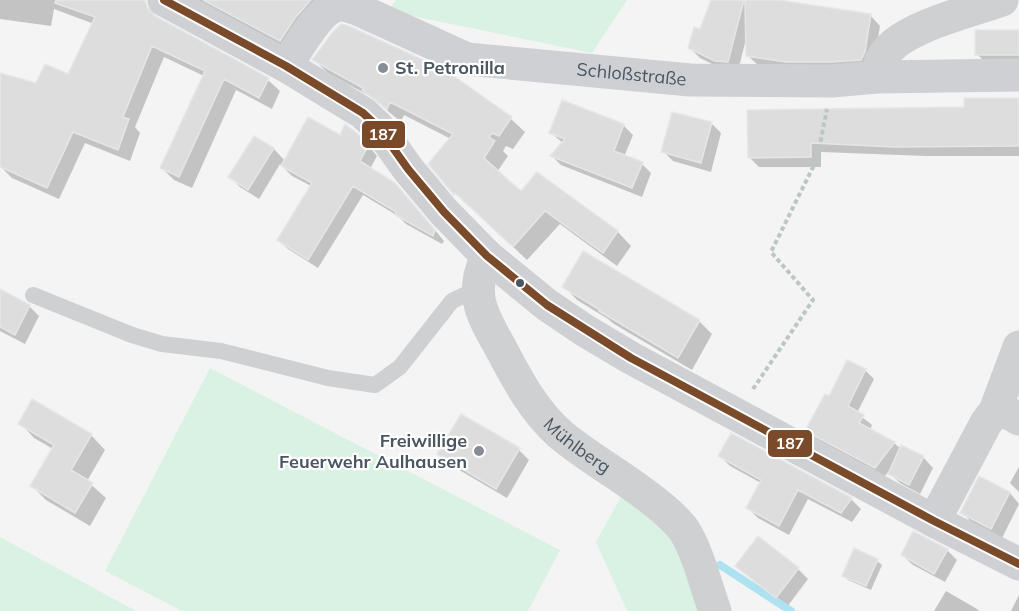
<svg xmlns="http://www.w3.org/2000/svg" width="1019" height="611" viewBox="0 0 1019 611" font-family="Mulish,sans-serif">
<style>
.green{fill:#d9f2e3}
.shadow{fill:#0003}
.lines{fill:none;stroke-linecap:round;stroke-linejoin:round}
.stream{stroke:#aee2f0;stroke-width:8}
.building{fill:#ddddde;stroke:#e5e6e7;stroke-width:1.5}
.path{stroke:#bcc7c4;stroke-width:4;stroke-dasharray:4.5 3;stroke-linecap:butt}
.lane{stroke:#ced0d2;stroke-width:16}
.street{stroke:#ced0d2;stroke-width:33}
.secondary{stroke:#ced0d4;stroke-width:33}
.bus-1-casing{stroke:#fff;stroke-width:12}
.bus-1{stroke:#7a4b2a;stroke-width:8}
.poi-dot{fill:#868d94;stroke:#fff;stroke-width:2}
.bus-dot{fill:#4a5661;stroke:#fff;stroke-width:2}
.labels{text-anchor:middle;stroke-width:4.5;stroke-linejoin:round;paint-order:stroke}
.poi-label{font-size:18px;font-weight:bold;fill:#4a5661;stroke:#fff;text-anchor:start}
.street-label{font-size:18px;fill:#4a5661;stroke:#fff}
.line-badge{stroke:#fff;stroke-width:2}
.badge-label{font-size:16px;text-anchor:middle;font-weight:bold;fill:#fff}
</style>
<rect width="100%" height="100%" fill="#f4f4f4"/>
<!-- green -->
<path class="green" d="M396,0H627L592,53L388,11Z
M210,368L560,550L528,611H182L105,571Z
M622,495L678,542L705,611H627L596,542Z
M0,537L136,611H0Z"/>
<!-- shadow -->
<path class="shadow" d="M0,0H133L145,4L159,20L268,80L280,91L272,109L236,90L192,188L174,180L162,168L204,76L164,57L135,127L140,133L130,161L85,143L59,199L12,178L0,166V74L37,85L69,76L94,24L54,9L51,26L0,19Z
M197,0H336L290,50Z
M713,0H781L788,3L870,15L880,26L874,62L871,69L758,65L747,55L746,39L738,71H726L700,58L690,48L701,30Z
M1019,31V64H987L977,54Z
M314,60L459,82L511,119L525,132L513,149L506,146L503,151L508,156L497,172L521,194L537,174L618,232L631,246L617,266L560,224L527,260L470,206L469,207L430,164L451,139L404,115L401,122L371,97L328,73Z
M1019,99V156H926L821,152V167H759L749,157L748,111L965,108Z
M563,102L624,126L633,135L624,157L642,164L651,173L642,197L561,165L552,156L563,143L551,133Z
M711,123L721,133L711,172L673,161L663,151Z
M340,137L363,141L373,151L377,156L370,169L405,194L444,241L442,244L406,224L398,216L363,195L318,268L288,249L278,240L311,186L292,176L280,164L259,199L240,187L230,177L255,138L274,149L285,161Z
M564,286L699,321L712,334L692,370L614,324L608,319L577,300Z
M0,291L29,306L39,316L25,344L0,331Z
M865,370L874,379L857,413L872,425L870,430L894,443L901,449L923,457L933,468L920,494L900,483L888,472L885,476L816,439L807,430L830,398Z
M462,416L519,450L529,460L507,498L449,464L439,454Z
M20,423L91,435L105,450L87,481L106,498L90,526L46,500L32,486L53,449L34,438Z
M731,435L851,499L861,509L852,522L808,499L789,535L758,518L748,508L761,483L730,466L720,456Z
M1019,467V492L1010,483Z
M1010,493L1019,504L1002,538L972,523L962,512Z
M947,550L957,560L945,582L913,565L902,555Z
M877,561L882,565L871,590L848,580L843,575Z
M737,566L798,569L808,579L787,607Z
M946,591L977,609L979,611H934Z
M1019,595V611H1011Z"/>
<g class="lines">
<!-- stream -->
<path class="stream" d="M720,565L791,611"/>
</g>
<!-- building -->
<path class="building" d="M56,0H145L148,9L155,16L269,78L259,98L224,79L179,177L160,168L205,71L152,46L123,117L129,119L118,150L73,132L47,188L0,167V73L36,83L45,64L68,74L95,17L55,3Z
M203,0H311L295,18L280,41Z
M711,0H744L728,62L715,61L688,48L694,27L700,29Z
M745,0H779L871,14L865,52L861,60L831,62H786L746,56Z
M341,24L349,26L452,73L451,74L512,117L499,136L492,133L489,137L495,141L484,158L521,191L537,172L618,231L603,253L545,211L513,247L455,193L454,195L428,164L453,134L390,102L387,109L362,90L363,88L312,60L332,33Z
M975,30H1019V55H975Z
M964,98H1019V146L895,147L811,143V157L748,158L747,110L964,107Z
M562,100L624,124L614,151L643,162L632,188L550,156L565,139L549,133Z
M672,112L712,122L701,163L661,152Z
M308,117L340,135L345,124L364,139L368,146L360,161L395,183L435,230L433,236L395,215L396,212L353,186L308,260L277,240L312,183L281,166Z
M254,136L274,148L248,190L228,177Z
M583,251L700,320L678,358L599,311L600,310L562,287Z
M0,289L30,305L15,335L0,327Z
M847,360L866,369L848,406L864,415L859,423L895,442L875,468L805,431L825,394L829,396Z
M32,399L92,434L71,470L93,483L75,513L30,486L54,445L18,424Z
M461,414L520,448L496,489L437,454Z
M731,433L852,498L841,513L798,490L779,526L746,508L761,480L718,456Z
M901,445L924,456L909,485L888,474Z
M979,476L1010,492L991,529L960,513Z
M913,531L948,549L934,574L901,555Z
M758,536L799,568L776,598L735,566Z
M854,548L878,559L866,586L842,576Z"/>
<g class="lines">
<!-- path -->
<path class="path" d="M753,389L813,300L771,252L817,159L827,109"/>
<!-- lane -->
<path class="lane" d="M33,295L132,335L162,344L221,351L328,378L375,385L400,367L452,301L477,289"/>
<!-- street -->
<g class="street">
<path d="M876,77C878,65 882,56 890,48C912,25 972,11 1002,0"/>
<path id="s1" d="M487,256C470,292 480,312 499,345C516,377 533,411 561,435C595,463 635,483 668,513C673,518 680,524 684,530C698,552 706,586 715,611"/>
<path d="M995,411L1019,347"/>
<path d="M934,521L986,423L995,411L1008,413L1019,419"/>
</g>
<!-- secondary -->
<g class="secondary">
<path d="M164,0L286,66L363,113L378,127L408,169L444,212L487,256L547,305L584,330L631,358L934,521L1019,564"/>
<path id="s2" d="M286,66C297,50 321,5 341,5C346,5 351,7 355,8L467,59L690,80L832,81L876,77L1019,75"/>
</g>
<!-- bus-1 casing -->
<g class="bus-1-casing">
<path id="bus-1" d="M164,0L286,66L363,113L378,127L408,169L444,212L487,256L547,305L631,358L934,521L1019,564"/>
</g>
<!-- bus-1 -->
<use href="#bus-1" class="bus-1"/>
</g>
<!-- markers -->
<g class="poi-dot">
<circle cx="383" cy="68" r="6"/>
<circle cx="479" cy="451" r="6"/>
</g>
<circle class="bus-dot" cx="520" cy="283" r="5"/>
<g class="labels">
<!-- poi labels -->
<g class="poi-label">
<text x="395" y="74">St. Petronilla</text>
<text x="467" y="447" text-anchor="end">Freiwillige<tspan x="467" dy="21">Feuerwehr Aulhausen</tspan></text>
</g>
<!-- street labels -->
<g class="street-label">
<text dy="6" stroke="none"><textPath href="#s2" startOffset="387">Schloßstraße</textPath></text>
<text dy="6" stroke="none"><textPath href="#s1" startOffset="224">Mühlberg</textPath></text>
</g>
</g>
<g class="line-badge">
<rect x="361" y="120" width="45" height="29" rx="6" fill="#7a4b2a"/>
<rect x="767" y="429" width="46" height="29" rx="6" fill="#7a4b2a"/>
</g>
<g class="badge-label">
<text x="383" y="140">187</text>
<text x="790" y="449">187</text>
</g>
</svg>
